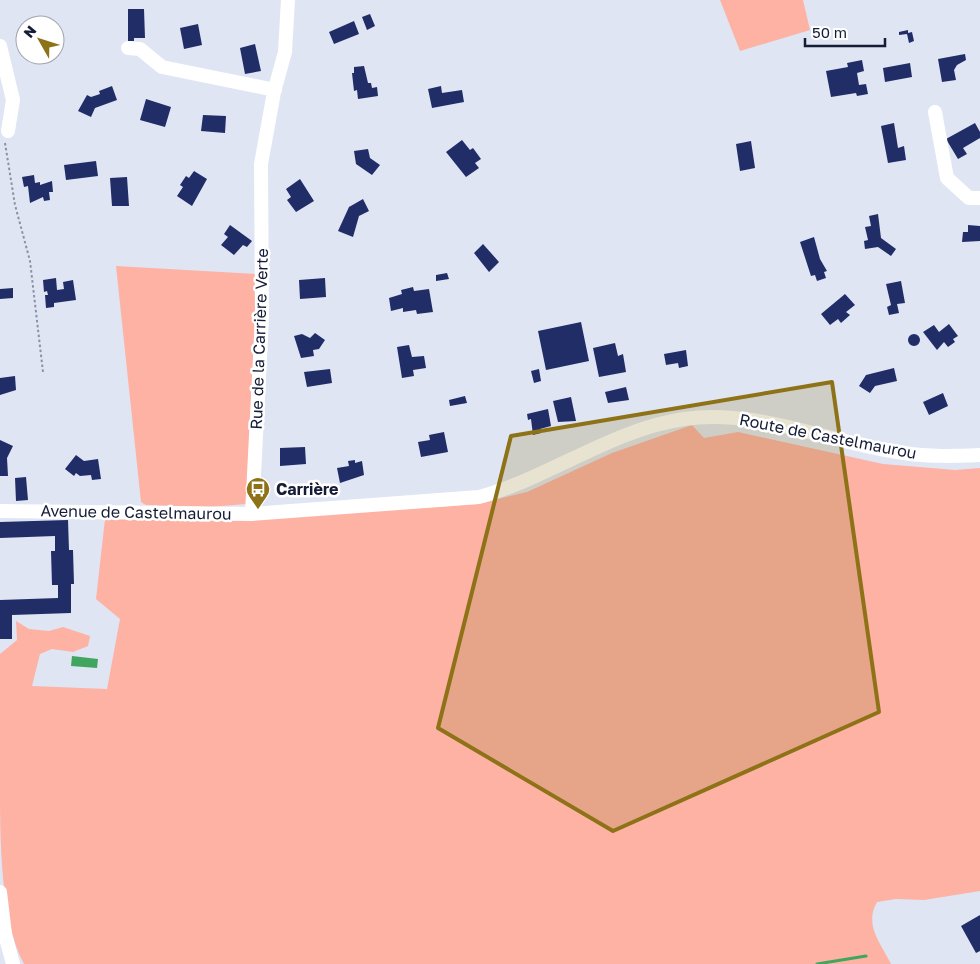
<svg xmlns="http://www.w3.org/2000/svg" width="980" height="964" viewBox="0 0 980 964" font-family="'Golos Text',sans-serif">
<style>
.green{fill:#fdb2a4}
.water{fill:#40a65f}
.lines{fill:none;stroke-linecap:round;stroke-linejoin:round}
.stream{stroke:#40a65f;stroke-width:3}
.building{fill:#212d67}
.path{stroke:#8a91a4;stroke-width:2;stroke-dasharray:2.5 2.5;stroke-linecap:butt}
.minor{stroke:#fff;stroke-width:14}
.marked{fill:#8e7217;fill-opacity:0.2;stroke:#8e7217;stroke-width:4;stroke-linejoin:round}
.labels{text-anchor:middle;stroke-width:5;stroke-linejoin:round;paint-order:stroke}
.street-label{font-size:16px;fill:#141c36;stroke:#fff}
.poi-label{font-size:16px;font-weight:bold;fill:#141c36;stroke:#fff;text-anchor:start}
</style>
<rect width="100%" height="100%" fill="#dfe5f3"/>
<!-- green -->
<path class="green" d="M720,0H803L810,30L740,51Z
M116,266L258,274L246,504L210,507L146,505L141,502Z
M692,425L704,438L738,432L883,464L955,470L980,468V891L924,900L896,899L877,902C864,925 880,942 891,964H24C0,920 0,836 0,784C0,740 0,697 0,654L17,640L16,621L29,629L49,631L63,627L90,636L88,646L73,652L52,649L40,654L32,686L107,689L120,619L96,599L105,519H263L477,504L527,492L612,453Z"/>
<!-- water -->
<path class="water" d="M72,656L98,659L97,668L71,666Z"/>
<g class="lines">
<!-- stream -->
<path class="stream" d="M817,964L866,956"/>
</g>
<!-- building -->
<path class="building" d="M128,9H144L145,38H134V41H128Z
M370,14L375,26L367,30L362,17Z
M354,21L359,34L334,44L329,32Z
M198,24L202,45L184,49L180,28Z
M908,30V33L912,32L914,41L909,43L907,34L899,35V32Z
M255,44L261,71L245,74L240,48Z
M965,54L966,60L957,65L954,70L956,80L942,82L938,59Z
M862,60L864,71L857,73L859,85L866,84L868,94L857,96L856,93L831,97L826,71L848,67L847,63Z
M910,63L912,77L885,82L883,68Z
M364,66L368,83H371L372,88L377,87L378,96L358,99L357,90L354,91L352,73H354V67Z
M112,86L117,100L95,108L91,117L78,111L87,95L91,97L100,94L99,91Z
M441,86L442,93L462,90L464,102L432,108L428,89Z
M146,99L171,107L165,127L140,120Z
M203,115L226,116L225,133L201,131Z
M894,123L898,148L904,146L906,160L888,163L881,126Z
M975,123L980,132V138L963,148L967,154L958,159L946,139Z
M462,140L470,150L473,148L481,159L475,163L479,168L466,177L446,152Z
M751,141L755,168L740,171L736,144Z
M368,149L370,158L380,165L372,175L356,164L354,151Z
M96,161L98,176L66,180L64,165Z
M194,171L207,179L192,206L177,196L183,187L180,185L186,176L189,178Z
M34,175L35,183L40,182V185L52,181L53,192H49L50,200L44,201L43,197L30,203L28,186L24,187L22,177Z
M127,177L129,206H112L110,178Z
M300,179L314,201L296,212L287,200L291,197L286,189Z
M363,199L369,211L359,216L353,237L338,231L349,207Z
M878,214L881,238L896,249L891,256L878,247L865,249L864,241L868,240L865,227L871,226L869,216Z
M230,225L252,241L247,247L243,245L234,255L221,245L228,237L224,234Z
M968,225L980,226V241L962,242L963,232H968Z
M814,237L820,259L827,271L824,272L826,278L817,281L815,275L811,276L800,242Z
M483,244L499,262L489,272L474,253Z
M447,273L449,279L436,281V275Z
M56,278L57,290L64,289L63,282L73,280L76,300L54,303V307L46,308L45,295H48L47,291L44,292L43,280Z
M325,278L326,297L300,299L299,280Z
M901,281L905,303L897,304L899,313L889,315L887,307L891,305L886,284Z
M413,287L414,291L429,289L433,312L417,314L416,310L403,312V308L391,311L389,298L402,294L401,290Z
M13,288V298L0,299V289Z
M845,294L855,305L846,312L850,315L841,323L838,319L830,325L821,314Z
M581,322L589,361L546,370L538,331Z
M949,324L958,336L953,339L955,342L948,347L944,342L937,350L923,332L934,325L939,332Z
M315,333L325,340L319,349L313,350L314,356L301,358L294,336L302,334L310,338Z
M908 340a6 6 0 1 1 12 0a6 6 0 1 1-12 0Z
M615,343L618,356L623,354L626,372L599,377L593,348Z
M409,345L412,357L424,356L426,368L413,370L414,376L402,378L397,347Z
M686,350L688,366L679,368L678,363L666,365L664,354Z
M894,368L897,381L875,386L870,393L859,386L866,375Z
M330,369L332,383L307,387L304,372Z
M539,369L541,381L534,383L531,371Z
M15,376L16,390L0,395V378Z
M626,387L629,400L608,403L605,392Z
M943,393L948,406L929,415L923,402Z
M465,396L467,403L450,406L449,400Z
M571,397L576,421L558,422L553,401Z
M548,409L551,426L540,429L541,433L533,435L531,419L528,420L527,414Z
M444,432L448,452L421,457L418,442L430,440L429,435Z
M0,440L13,446L7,458L8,476H0Z
M305,447L306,464L280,466V448Z
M76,455L84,461L98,459L101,479L92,480L91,475L80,476L76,473L74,476L65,469Z
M355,460V463L362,461L364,475L340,483L337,468L349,466L348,461Z
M26,477L28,500L16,501L15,478Z
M68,520L69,550H73L74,584H71V613L12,615V639H0V600L58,598V585H52L51,551H55V536L0,538V522Z
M980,915V951L976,953L961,926Z"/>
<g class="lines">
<!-- path -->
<path class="path" d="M5,143L15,205L30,261L43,372"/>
<!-- minor -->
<path class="minor" d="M0,46L13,100L8,131
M128,48L140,49L162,67L275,90
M935,112L947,178L969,198H980
M0,511L252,514L479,497C549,478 613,429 684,419C759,408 831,444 904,453C929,457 955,456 980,455
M252,514L262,318L261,164L274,92L285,52L288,0
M0,892L5,934L13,964"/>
</g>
<!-- marked area -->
<path class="marked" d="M832,382L879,712L613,831L438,728L511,436Z"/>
<!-- icons -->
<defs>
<g id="bus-pin" transform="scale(1.25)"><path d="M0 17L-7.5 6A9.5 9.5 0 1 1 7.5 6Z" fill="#8e7217" stroke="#fff"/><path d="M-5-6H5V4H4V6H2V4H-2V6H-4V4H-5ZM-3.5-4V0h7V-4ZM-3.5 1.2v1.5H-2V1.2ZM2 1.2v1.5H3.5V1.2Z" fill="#fff"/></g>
</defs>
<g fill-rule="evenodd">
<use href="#bus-pin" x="258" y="489"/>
</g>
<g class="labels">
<!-- street labels -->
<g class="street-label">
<text transform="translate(259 339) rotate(-88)" y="6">Rue de la Carrière Verte</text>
<text transform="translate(828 436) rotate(11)" y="6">Route de Castelmaurou</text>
<text transform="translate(136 512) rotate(1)" y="6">Avenue de Castelmaurou</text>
</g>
<!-- poi labels -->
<g class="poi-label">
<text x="276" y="495">Carrière</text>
</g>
</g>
<!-- north arrow -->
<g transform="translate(40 40) rotate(309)"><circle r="24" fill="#ffffff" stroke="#a1a4af"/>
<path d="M0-4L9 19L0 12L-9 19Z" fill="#8e7217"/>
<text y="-8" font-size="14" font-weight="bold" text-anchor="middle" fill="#141c36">N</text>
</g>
<!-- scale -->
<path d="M805 38v8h80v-8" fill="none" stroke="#141c36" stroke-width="2.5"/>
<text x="812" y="38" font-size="15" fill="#141c36" stroke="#ffffff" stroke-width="4" paint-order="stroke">50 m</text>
</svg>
